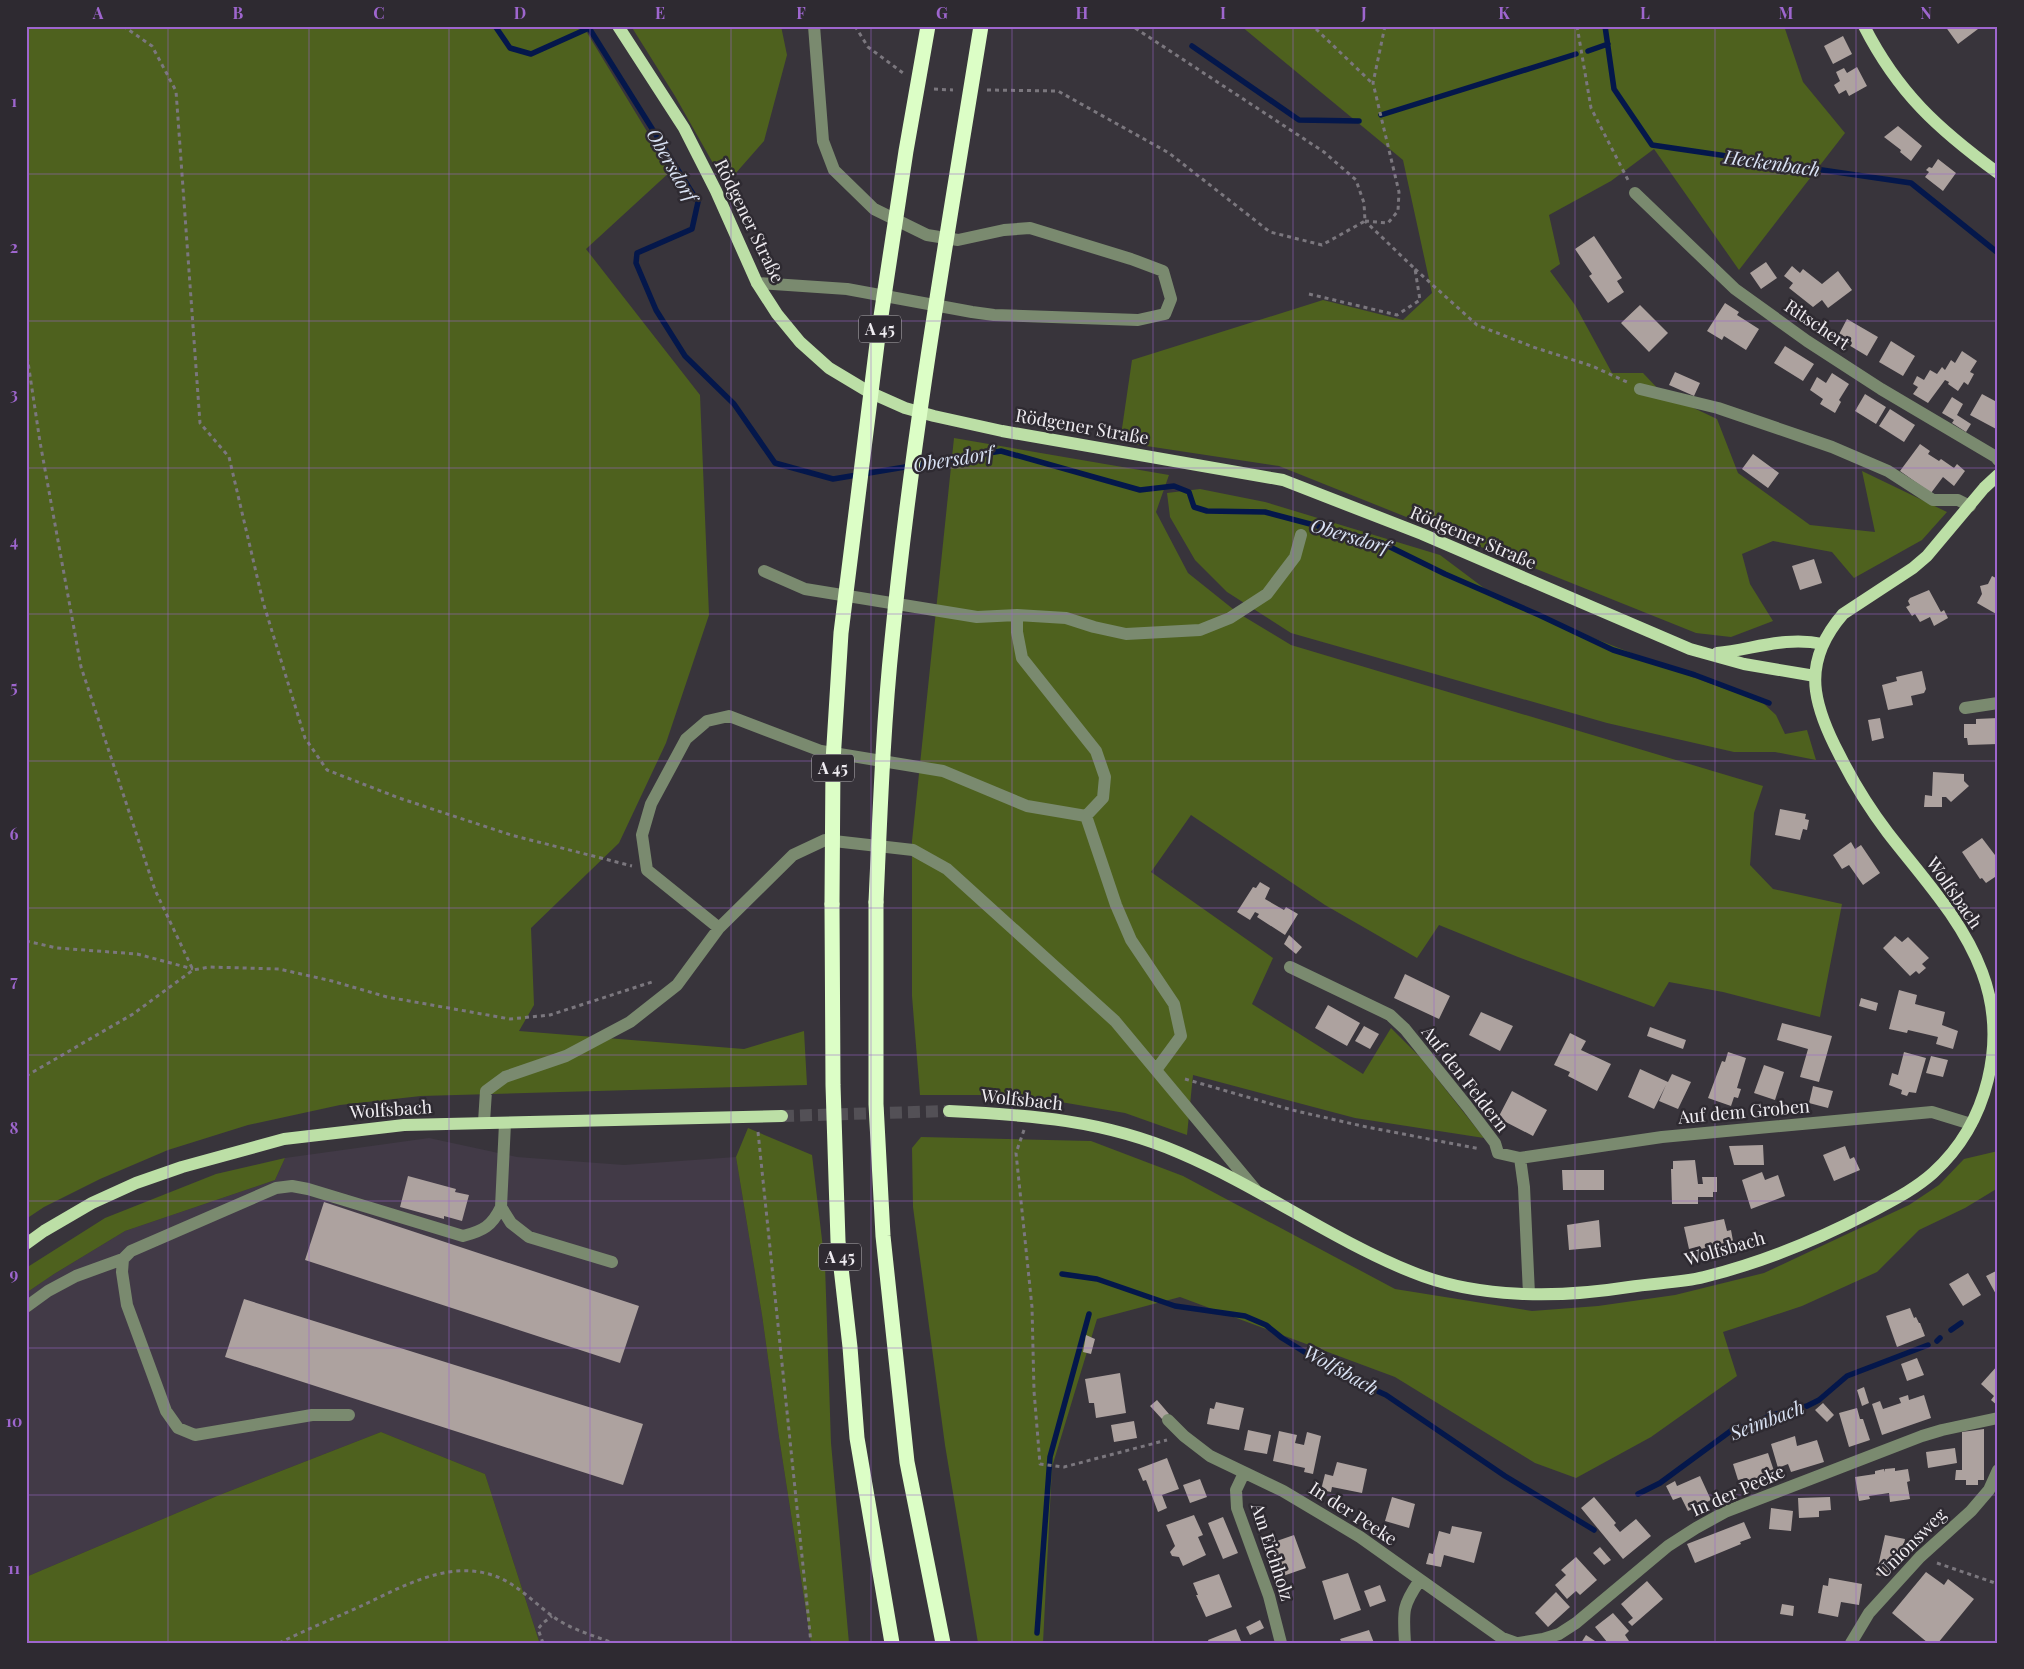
<svg xmlns="http://www.w3.org/2000/svg" width="2024" height="1669" viewBox="0 0 2024 1669" font-family="'Playfair Display',serif">
<style>
.built{fill:#423a47}
.green{fill:#4e611e}
.lines{fill:none;stroke-linecap:round;stroke-linejoin:round}
.stream{stroke:#04174b;stroke-width:5.5}
.building{fill:#ada29f}
.major-tunnel{stroke:#535056;stroke-width:12;stroke-dasharray:12 6;stroke-linecap:butt}
.path{stroke:#7b777e;stroke-width:3;stroke-dasharray:4 4;stroke-linecap:butt}
.minor{stroke:#7a8a6f;stroke-width:12}
.major{stroke:#bcdfa6;stroke-width:12}
.highway{stroke:#dcfec6;stroke-width:15}
.highway-bridge{stroke:#dcfec6;stroke-width:15}
.grid{fill:none;stroke:#9e66ce;stroke-width:1;stroke-opacity:0.55}
.labels{text-anchor:middle;stroke-width:5;stroke-linejoin:round;paint-order:stroke}
.shield{fill:#2e2a31;stroke:#b5b2b7;stroke-width:1}
.shield-label{font-size:16px;font-weight:bold;fill:#efecf1}
.street-label{font-size:18px;fill:#efecf1;stroke:#2e2a31}
.water-label{font-size:19px;font-style:italic;fill:#dae3f5;stroke:#2e2a31}
.neatline{fill:none;stroke:#9e66ce;stroke-width:2}
.grid-label{font-size:16px;text-anchor:middle;font-weight:bold;fill:#9e66ce}
</style>
<rect width="100%" height="100%" fill="#38343b"/>
<!-- built -->
<path class="built" d="M429,1138L517,1157L624,1165L736,1157L762,1315L779,1437L811,1643H545L539,1641L485,1474L381,1432L217,1496L26,1577V1293L54,1274L125,1231L275,1180L285,1158Z"/>
<!-- green -->
<path class="green" d="M26,26H583L671,171L586,249L700,395L709,615L666,743L619,843L531,928L534,1005L519,1031L744,1049L804,1031L807,1085L421,1096L340,1105L248,1125L168,1150L100,1179L44,1207L26,1219Z
M631,26H781L787,55L764,141L735,174L718,172L675,96Z
M1241,26H1784L1803,82L1845,133L1739,270L1654,149L1611,181L1549,215L1560,264L1550,271L1575,305L1612,373H1643L1662,393L1717,419L1738,473L1810,525L1875,532L1862,471L1947,512L1922,540L1854,578L1832,552L1773,541L1742,554L1750,584L1773,621L1731,637L1696,633L1279,466L1120,442L1132,360L1323,300L1403,320L1432,293L1403,160Z
M954,438L1169,475L1156,512L1188,573L1238,613L1291,645L1763,786L1754,813L1750,865L1773,889L1842,904L1820,1017L1723,992L1669,982L1654,1007L1518,957L1439,925L1417,958L1325,905L1191,815L1151,872L1273,958L1252,1004L1363,1074L1391,1028L1420,1057L1484,1138L1355,1118L1193,1075L1187,1135L1125,1113L1020,1095H920L912,996V841Z
M1200,489L1265,502L1440,555L1504,603L1695,678L1762,702L1776,715L1785,734L1807,730L1816,760L1775,752H1734L1607,723L1291,633L1227,592L1195,560L1170,517L1167,493Z
M748,1128L812,1155L825,1265L831,1443L849,1643H811L779,1437L762,1315L736,1157Z
M921,1137L1091,1141L1183,1176L1395,1289L1532,1311L1598,1306L1675,1295L1764,1273L1909,1205L1939,1185L1964,1159L1998,1151V1188L1965,1208L1919,1230L1877,1272L1802,1306L1723,1332L1737,1376L1651,1437L1576,1478L1535,1463L1395,1377L1180,1297L1097,1319L1052,1467L1043,1643H978L945,1445L913,1207L912,1148Z
M285,1158L275,1180L125,1231L54,1274L26,1293V1268L105,1218L216,1174Z
M381,1432L485,1474L539,1641L545,1643H26V1577L217,1496Z"/>
<g class="lines">
<!-- stream -->
<path class="stream" d="M495,26L510,48L531,54L589,28L698,202L692,229L637,253L636,263L656,310L685,356L734,404L775,463L833,479L1001,451L1140,490L1174,486L1189,492L1194,507L1207,511L1265,512L1382,543L1445,574L1539,615L1613,650L1695,675L1769,703
M1605,26L1614,89L1652,145L1911,183L1998,253
M1192,46L1299,120L1359,121
M1588,51L1608,44
M1381,115L1576,54
M1062,1274L1097,1279L1175,1306L1245,1316L1266,1325L1282,1338L1338,1373L1386,1395L1505,1476L1594,1530
M1951,1330L1961,1323
M1937,1341L1940,1338
M1638,1494L1660,1483L1732,1430L1755,1424L1769,1416L1807,1406L1819,1400L1847,1376L1928,1345
M1037,1633L1050,1457L1089,1314"/>
</g>
<!-- building -->
<path class="building" d="M1945,26H1982L1958,44Z
M1843,36L1852,54L1833,64L1824,46Z
M1857,67L1867,86L1849,96L1846,90L1839,94L1834,85L1840,81L1836,72L1844,68L1847,73Z
M1898,126L1922,146L1911,161L1900,152L1901,150L1884,137Z
M1938,159L1956,173L1943,191L1925,177L1929,172L1926,170L1929,167L1932,168Z
M1594,236L1622,278L1617,281L1624,292L1608,303L1589,276L1592,274L1575,249Z
M1766,262L1777,278L1761,289L1750,273Z
M1792,266L1800,273L1803,269L1822,284L1838,271L1852,290L1828,308L1822,300L1813,307L1789,288L1793,283L1784,276Z
M1725,303L1739,312L1737,315L1759,329L1746,350L1724,336L1722,340L1707,331Z
M1640,305L1668,333L1649,352L1621,323Z
M1847,319L1878,337L1867,356L1837,338Z
M1891,341L1915,356L1903,376L1879,362Z
M1785,346L1814,364L1803,381L1774,363Z
M1962,351L1977,361L1970,372L1974,374L1968,385L1964,382L1958,391L1948,384L1949,382L1945,380L1928,403L1913,394L1918,387L1913,384L1917,376L1924,380L1930,370L1937,374L1942,367L1945,370L1951,360L1955,363Z
M1675,372L1700,383L1694,396L1669,385Z
M1832,373L1849,384L1839,400L1841,402L1835,413L1820,404L1823,399L1810,390L1817,377L1826,383Z
M1865,394L1886,407L1876,424L1855,411Z
M1982,394L1995,401L1998,397V430L1970,415Z
M1952,397L1963,404L1957,415L1971,424L1966,432L1952,423L1954,420L1942,413Z
M1890,409L1915,425L1904,442L1879,426Z
M1920,444L1930,451L1928,454L1939,461L1941,459L1954,468L1957,464L1965,471L1954,486L1943,477L1931,493L1900,471Z
M1753,454L1779,473L1768,488L1742,469Z
M1814,559L1822,583L1800,590L1792,566Z
M1992,576L1998,579V615L1977,603L1982,594L1980,586L1988,584Z
M1929,590L1941,612L1944,610L1948,618L1934,626L1930,617L1920,622L1915,614L1912,616L1906,607L1910,605L1908,601L1910,598Z
M1922,671L1926,689L1924,693L1911,696L1913,705L1888,710L1882,685L1897,681L1896,677Z
M1880,718L1884,738L1872,741L1868,720Z
M1998,718V744L1968,745L1967,738H1964V724H1976V719Z
M1933,772L1964,774V781L1969,786L1951,802L1946,797H1942V807H1924L1925,795L1932,796Z
M1780,809L1806,814L1805,819L1809,820L1807,830L1803,829L1800,840L1775,835Z
M1982,838L1998,859V875L1986,883L1982,878L1980,879L1962,852Z
M1851,842L1855,849L1861,845L1880,873L1863,885L1849,865L1842,869L1833,855Z
M1260,882L1270,888L1265,899L1284,910L1286,907L1298,914L1285,935L1257,917L1259,914L1255,912L1250,920L1237,912L1253,887L1256,888Z
M1289,935L1302,947L1296,954L1284,944Z
M1895,936L1902,942L1908,937L1929,958L1922,964L1926,968L1919,974L1916,971L1910,976L1883,948Z
M1405,974L1450,996L1439,1019L1394,998Z
M1899,990L1917,995L1915,1004L1945,1012L1942,1025L1958,1031L1953,1049L1936,1044L1938,1037L1908,1030L1907,1033L1889,1029Z
M1861,998L1878,1003L1876,1011L1859,1006Z
M1328,1005L1360,1023L1347,1046L1315,1028Z
M1481,1012L1513,1026L1500,1051L1469,1035Z
M1782,1023L1832,1036L1819,1082L1800,1077L1808,1049L1777,1040Z
M1364,1026L1379,1034L1370,1049L1355,1041Z
M1650,1027L1686,1040L1683,1049L1647,1036Z
M1570,1033L1586,1041L1581,1050L1611,1064L1597,1091L1568,1076L1570,1072L1554,1065Z
M1728,1052L1746,1058L1737,1088L1741,1089L1738,1098L1734,1097L1731,1106L1708,1098L1722,1061L1725,1062Z
M1904,1052L1926,1058L1916,1093L1909,1092L1907,1096L1901,1094L1902,1090L1889,1085L1892,1073L1898,1075Z
M1931,1056L1948,1060L1943,1077L1926,1073Z
M1764,1065L1784,1072L1775,1100L1754,1093Z
M1640,1069L1668,1082L1672,1074L1691,1082L1678,1109L1659,1101L1666,1085L1654,1109L1628,1097Z
M1813,1086L1833,1091L1828,1108L1809,1103Z
M1512,1091L1547,1110L1533,1136L1498,1118Z
M1763,1145L1764,1165H1734L1729,1146Z
M1845,1146L1850,1159L1854,1157L1860,1170L1834,1181L1823,1155Z
M1695,1160L1698,1184H1703L1702,1177H1717V1192H1713V1197H1698V1204H1672L1671,1169H1673V1161Z
M1562,1170H1604V1190H1563Z
M1762,1172L1765,1180L1778,1175L1785,1196L1751,1209L1742,1180Z
M408,1176L456,1189L455,1192L469,1195L462,1221L444,1216V1219L400,1207Z
M324,1202L639,1306L620,1363L305,1260Z
M1724,1219L1727,1231L1731,1230L1733,1241L1701,1249L1700,1246L1689,1249L1684,1227Z
M1599,1220L1601,1247L1569,1250L1567,1225Z
M1998,1270V1298L1986,1276Z
M1968,1273L1981,1295L1963,1306L1949,1284Z
M244,1299L643,1424L623,1485L225,1357Z
M1910,1308L1914,1318L1916,1317L1919,1323H1920L1925,1336L1897,1347L1886,1316Z
M1086,1335L1095,1339L1091,1354L1083,1352Z
M1917,1358L1924,1375L1907,1381L1901,1364Z
M1998,1365V1406L1991,1400L1994,1396L1981,1384Z
M1120,1373L1126,1413L1096,1418L1094,1403H1089L1085,1379Z
M1864,1387L1869,1403L1862,1406L1857,1390Z
M1908,1395L1909,1400L1924,1395L1931,1418L1882,1435L1872,1404L1880,1401L1883,1409L1901,1403L1899,1398Z
M1157,1400L1169,1414L1162,1419L1150,1406Z
M1216,1402L1244,1408L1239,1430L1207,1424L1210,1408L1214,1409Z
M1823,1403L1834,1415L1827,1422L1815,1410Z
M1857,1408L1860,1419H1863L1870,1440L1849,1447L1839,1413Z
M1134,1421L1137,1438L1114,1442L1111,1425Z
M1984,1429V1480H1978V1485H1966V1480H1955L1956,1470H1962V1432Z
M1248,1430L1271,1435L1267,1454L1244,1450Z
M1279,1431L1297,1435L1295,1443L1304,1445L1307,1432L1321,1436L1313,1474L1304,1472L1305,1468L1273,1461Z
M1795,1436L1797,1446L1817,1440L1824,1462L1791,1472L1788,1464L1778,1468L1771,1444Z
M1955,1448L1957,1463L1928,1468L1926,1452Z
M1768,1453L1775,1474L1748,1482L1747,1478L1738,1480L1733,1464Z
M1167,1458L1179,1489L1162,1495L1167,1508L1158,1512L1146,1480L1143,1481L1138,1469Z
M1337,1462L1367,1469L1362,1493L1332,1487L1331,1492L1321,1490L1325,1474L1333,1476Z
M1895,1468V1471L1908,1469L1910,1481L1907,1482L1910,1499L1890,1502L1889,1493L1869,1496L1870,1499L1859,1501L1855,1477L1875,1474V1471L1884,1469L1885,1472V1469Z
M1700,1476L1711,1500L1688,1511L1681,1497L1673,1500L1666,1486L1675,1481L1677,1486Z
M1200,1479L1207,1497L1190,1503L1183,1485Z
M1392,1497L1415,1504L1409,1528L1385,1521Z
M1594,1497L1616,1523L1614,1525L1620,1532L1636,1519L1651,1536L1623,1559L1581,1508Z
M1830,1497L1831,1510L1819,1511V1517L1799,1518L1798,1498Z
M1771,1508L1793,1511L1791,1531L1769,1529Z
M1194,1515L1203,1535L1198,1537L1206,1555L1183,1566L1179,1557L1172,1556L1170,1552L1175,1546L1166,1525Z
M1223,1517L1238,1553L1223,1559L1208,1523Z
M1744,1522L1751,1538L1740,1542L1741,1544L1695,1563L1687,1544Z
M1452,1526L1482,1532L1474,1563L1444,1555L1441,1567L1426,1564L1429,1553L1433,1554L1439,1531L1450,1534Z
M1294,1535L1306,1568L1283,1576L1271,1543Z
M1885,1535L1905,1539L1900,1562L1897,1561L1895,1570L1889,1569L1887,1577L1876,1575Z
M1600,1547L1611,1560L1604,1565L1593,1553Z
M1576,1557L1597,1580L1580,1595L1576,1591L1567,1599L1555,1585L1566,1575L1561,1570Z
M1926,1572L1944,1585L1948,1579L1974,1599L1938,1643H1928L1892,1613Z
M1348,1573L1361,1610L1334,1620L1322,1581Z
M1219,1574L1232,1607L1206,1617L1196,1595H1198L1193,1583Z
M1829,1578L1862,1584L1859,1605L1841,1602L1838,1617L1818,1613L1823,1585L1828,1586Z
M1647,1581L1663,1599L1632,1626L1628,1622L1633,1618L1621,1604Z
M1380,1585L1386,1601L1370,1607L1364,1591Z
M1556,1592L1570,1607L1548,1627L1535,1613Z
M1782,1604L1794,1606L1793,1616L1780,1614Z
M1613,1613L1629,1631L1625,1635L1629,1641L1627,1643L1607,1642L1595,1627Z
M1260,1620L1264,1628L1250,1635L1246,1627Z
M1236,1629L1241,1641L1236,1643H1209L1208,1640Z
M1369,1630L1374,1643H1342L1340,1639Z
M1586,1635L1598,1643H1581Z"/>
<g class="lines">
<!-- major-tunnel -->
<path class="major-tunnel" d="M782,1116L949,1111"/>
<!-- path -->
<path class="path" d="M123,26L152,46L176,91L200,423L229,457L263,602L305,738L327,770L399,798L511,835L632,866
M855,26L868,47L903,73
M1577,26L1591,108L1628,180
M1316,29L1372,83
M934,89L953,90
M987,90L1058,91L1169,153L1270,232L1322,245L1365,221L1364,203L1356,180L1324,152L1132,26
M1365,221L1388,223L1398,211L1399,192L1373,83L1385,26
M1415,269L1477,325L1533,347L1592,366L1627,382
M1309,294L1397,315L1420,300L1415,269L1365,221
M26,349L40,442L81,667L155,890L193,970
M26,941L57,948L137,954L193,969
M26,1076L133,1014L193,970L209,967L279,969L332,981L387,997L510,1019L550,1015L655,981
M1185,1079L1292,1110L1362,1126L1480,1149
M1024,1130L1016,1153L1032,1307L1034,1391L1040,1464L1064,1467L1167,1440
M758,1132L811,1643
M1937,1563L1998,1584
M279,1643C306,1630 332,1619 359,1607C400,1588 446,1560 492,1575C515,1582 532,1601 551,1615C569,1629 592,1635 613,1643
M543,1643L538,1629L543,1623L552,1616"/>
<!-- minor -->
<path class="minor" d="M1635,193L1735,289L1807,341L1881,389L1996,457L1998,460
M757,283L847,289L972,312L994,315L1138,320L1165,314L1171,299L1163,271L1131,259L1030,228L1004,230L958,240L927,235L874,209L834,170L823,141L814,26
M1640,389L1718,408L1832,447L1888,471L1933,500H1958L1970,506
M764,571L805,589L977,617L1017,615L1066,618L1094,627L1126,634L1200,630L1230,618L1267,594L1295,557L1301,535
M1965,708L1998,703
M1086,816L1116,905L1131,940L1174,1004L1181,1036L1156,1070
M719,928L647,870L642,835L651,804L686,739L707,721L729,716L821,751L943,771L1027,806L1086,816L1103,798L1105,777L1096,751L1022,658L1017,632V615
M1290,967L1390,1015L1405,1029L1467,1106L1495,1143L1498,1153L1520,1158L1524,1187L1529,1294
M484,1122L486,1091L505,1077L566,1056L630,1022L677,985L719,928L793,855L825,840L913,850L947,869L1115,1021L1255,1189
M1520,1158L1662,1137L1932,1112L1971,1124
M501,1207L511,1223L529,1237L612,1262
M26,1307L48,1291L76,1276L123,1259
M349,1415H312L195,1435L178,1428L166,1411L127,1305L122,1272L123,1259L131,1251L276,1188L292,1186L308,1189L463,1236C483,1231 492,1226 501,1207L505,1123
M1168,1420L1184,1436L1210,1456L1283,1491L1360,1537L1502,1638L1516,1643
M1244,1473L1236,1490L1237,1508L1269,1596L1281,1643
M1405,1643C1403,1611 1402,1606 1420,1580
M1519,1643L1543,1639L1559,1634L1576,1623L1668,1546L1696,1528L1725,1512L1922,1436L1942,1430L1998,1418
M1851,1643L1869,1613L1920,1557L1971,1511L1989,1490L1998,1470"/>
<!-- major -->
<path class="major" d="M618,26L684,128L716,191L757,283L777,314L800,342L829,368L869,392L905,408L934,416L1002,431L1283,480L1422,534L1690,649L1744,664L1815,676
M1864,26C1898,93 1938,129 1998,173
M1717,653C1754,649 1786,636 1823,644
M949,1111C1030,1115 1104,1120 1180,1153C1260,1187 1332,1240 1412,1272C1477,1299 1560,1298 1629,1287C1653,1283 1680,1283 1704,1277C1760,1263 1817,1240 1869,1213C1891,1201 1914,1190 1933,1173C1988,1123 2008,1041 1982,972C1962,919 1922,877 1888,833C1869,808 1853,782 1839,754C1829,735 1819,713 1816,691C1812,662 1824,636 1843,614L1913,568L1927,556L1984,488L1998,475
M26,1244L44,1231L92,1203L136,1183L182,1167L284,1139L404,1125L782,1116"/>
<!-- highway -->
<path class="highway" d="M876,902V1104L883,1236L907,1462L943,1643
M832,904L833,1085L838,1241L850,1347L857,1438L892,1643"/>
<!-- highway-bridge -->
<path class="highway-bridge" d="M876,902C880,814 883,727 892,640C912,435 948,230 981,26
M832,904L833,761L841,633L878,336L906,151L928,26"/>
</g>
<!-- grid -->
<path class="grid" d="M168,26V1643M309,26V1643M449,26V1643M590,26V1643M731,26V1643M871,26V1643M1012,26V1643M1153,26V1643M1293,26V1643M1434,26V1643M1575,26V1643M1715,26V1643M1856,26V1643M26,174H1998M26,321H1998M26,468H1998M26,614H1998M26,761H1998M26,908H1998M26,1055H1998M26,1201H1998M26,1348H1998M26,1495H1998"/>
<g class="labels">
<!-- shield labels -->
<g class="shield">
<rect x="859" y="315.5" width="42" height="27" rx="4"/>
<rect x="812" y="754.5" width="42" height="27" rx="4"/>
<rect x="819" y="1243.5" width="42" height="27" rx="4"/>
</g>
<g class="shield-label">
<text x="880" y="335">A 45</text>
<text x="833" y="774">A 45</text>
<text x="840" y="1263">A 45</text>
</g>
<!-- street labels -->
<g class="street-label">
<text transform="translate(749 221) rotate(64)" y="6">Rödgener Straße</text>
<text transform="translate(1817 325) rotate(34)" y="6">Ritschert</text>
<text transform="translate(1082 427) rotate(10)" y="6">Rödgener Straße</text>
<text transform="translate(1473 538) rotate(23)" y="6">Rödgener Straße</text>
<text transform="translate(1954 893) rotate(55)" y="6">Wolfsbach</text>
<text transform="translate(1465 1079) rotate(52)" y="6">Auf den Feldern</text>
<text transform="translate(1022 1100) rotate(6)" y="6">Wolfsbach</text>
<text transform="translate(391 1110) rotate(-4)" y="6">Wolfsbach</text>
<text transform="translate(1744 1112) rotate(-5)" y="6">Auf dem Groben</text>
<text transform="translate(1725 1249) rotate(-16)" y="6">Wolfsbach</text>
<text transform="translate(1738 1491) rotate(-24)" y="6">In der Peeke</text>
<text transform="translate(1353 1514) rotate(33)" y="6">In der Peeke</text>
<text transform="translate(1912 1543) rotate(-45)" y="6">Unionsweg</text>
<text transform="translate(1272 1552) rotate(72)" y="6">Am Eichholz</text>
</g>
<!-- water labels -->
<g class="water-label">
<text transform="translate(1772 163) rotate(8)" y="7">Heckenbach</text>
<text transform="translate(672 165) rotate(60)" y="7">Obersdorf</text>
<text transform="translate(953 459) rotate(-9)" y="7">Obersdorf</text>
<text transform="translate(1350 536) rotate(17)" y="7">Obersdorf</text>
<text transform="translate(1341 1370) rotate(29)" y="7">Wolfsbach</text>
<text transform="translate(1767 1420) rotate(-21)" y="7">Seimbach</text>
</g>
</g>
<!-- border -->
<rect width="2024" height="1669" fill="none" stroke="#2e2a31" stroke-width="55"/>
<rect x="28" y="28" width="1968" height="1614" class="neatline"/>
<g class="grid-label">
<text x="98" y="19">A</text>
<text x="238" y="19">B</text>
<text x="379" y="19">C</text>
<text x="520" y="19">D</text>
<text x="660" y="19">E</text>
<text x="801" y="19">F</text>
<text x="942" y="19">G</text>
<text x="1082" y="19">H</text>
<text x="1223" y="19">I</text>
<text x="1364" y="19">J</text>
<text x="1504" y="19">K</text>
<text x="1645" y="19">L</text>
<text x="1786" y="19">M</text>
<text x="1926" y="19">N</text>
<text x="14" y="107">1</text>
<text x="14" y="253">2</text>
<text x="14" y="400">3</text>
<text x="14" y="547">4</text>
<text x="14" y="693">5</text>
<text x="14" y="840">6</text>
<text x="14" y="987">7</text>
<text x="14" y="1134">8</text>
<text x="14" y="1280">9</text>
<text x="14" y="1427">10</text>
<text x="14" y="1574">11</text>
</g>
</svg>
